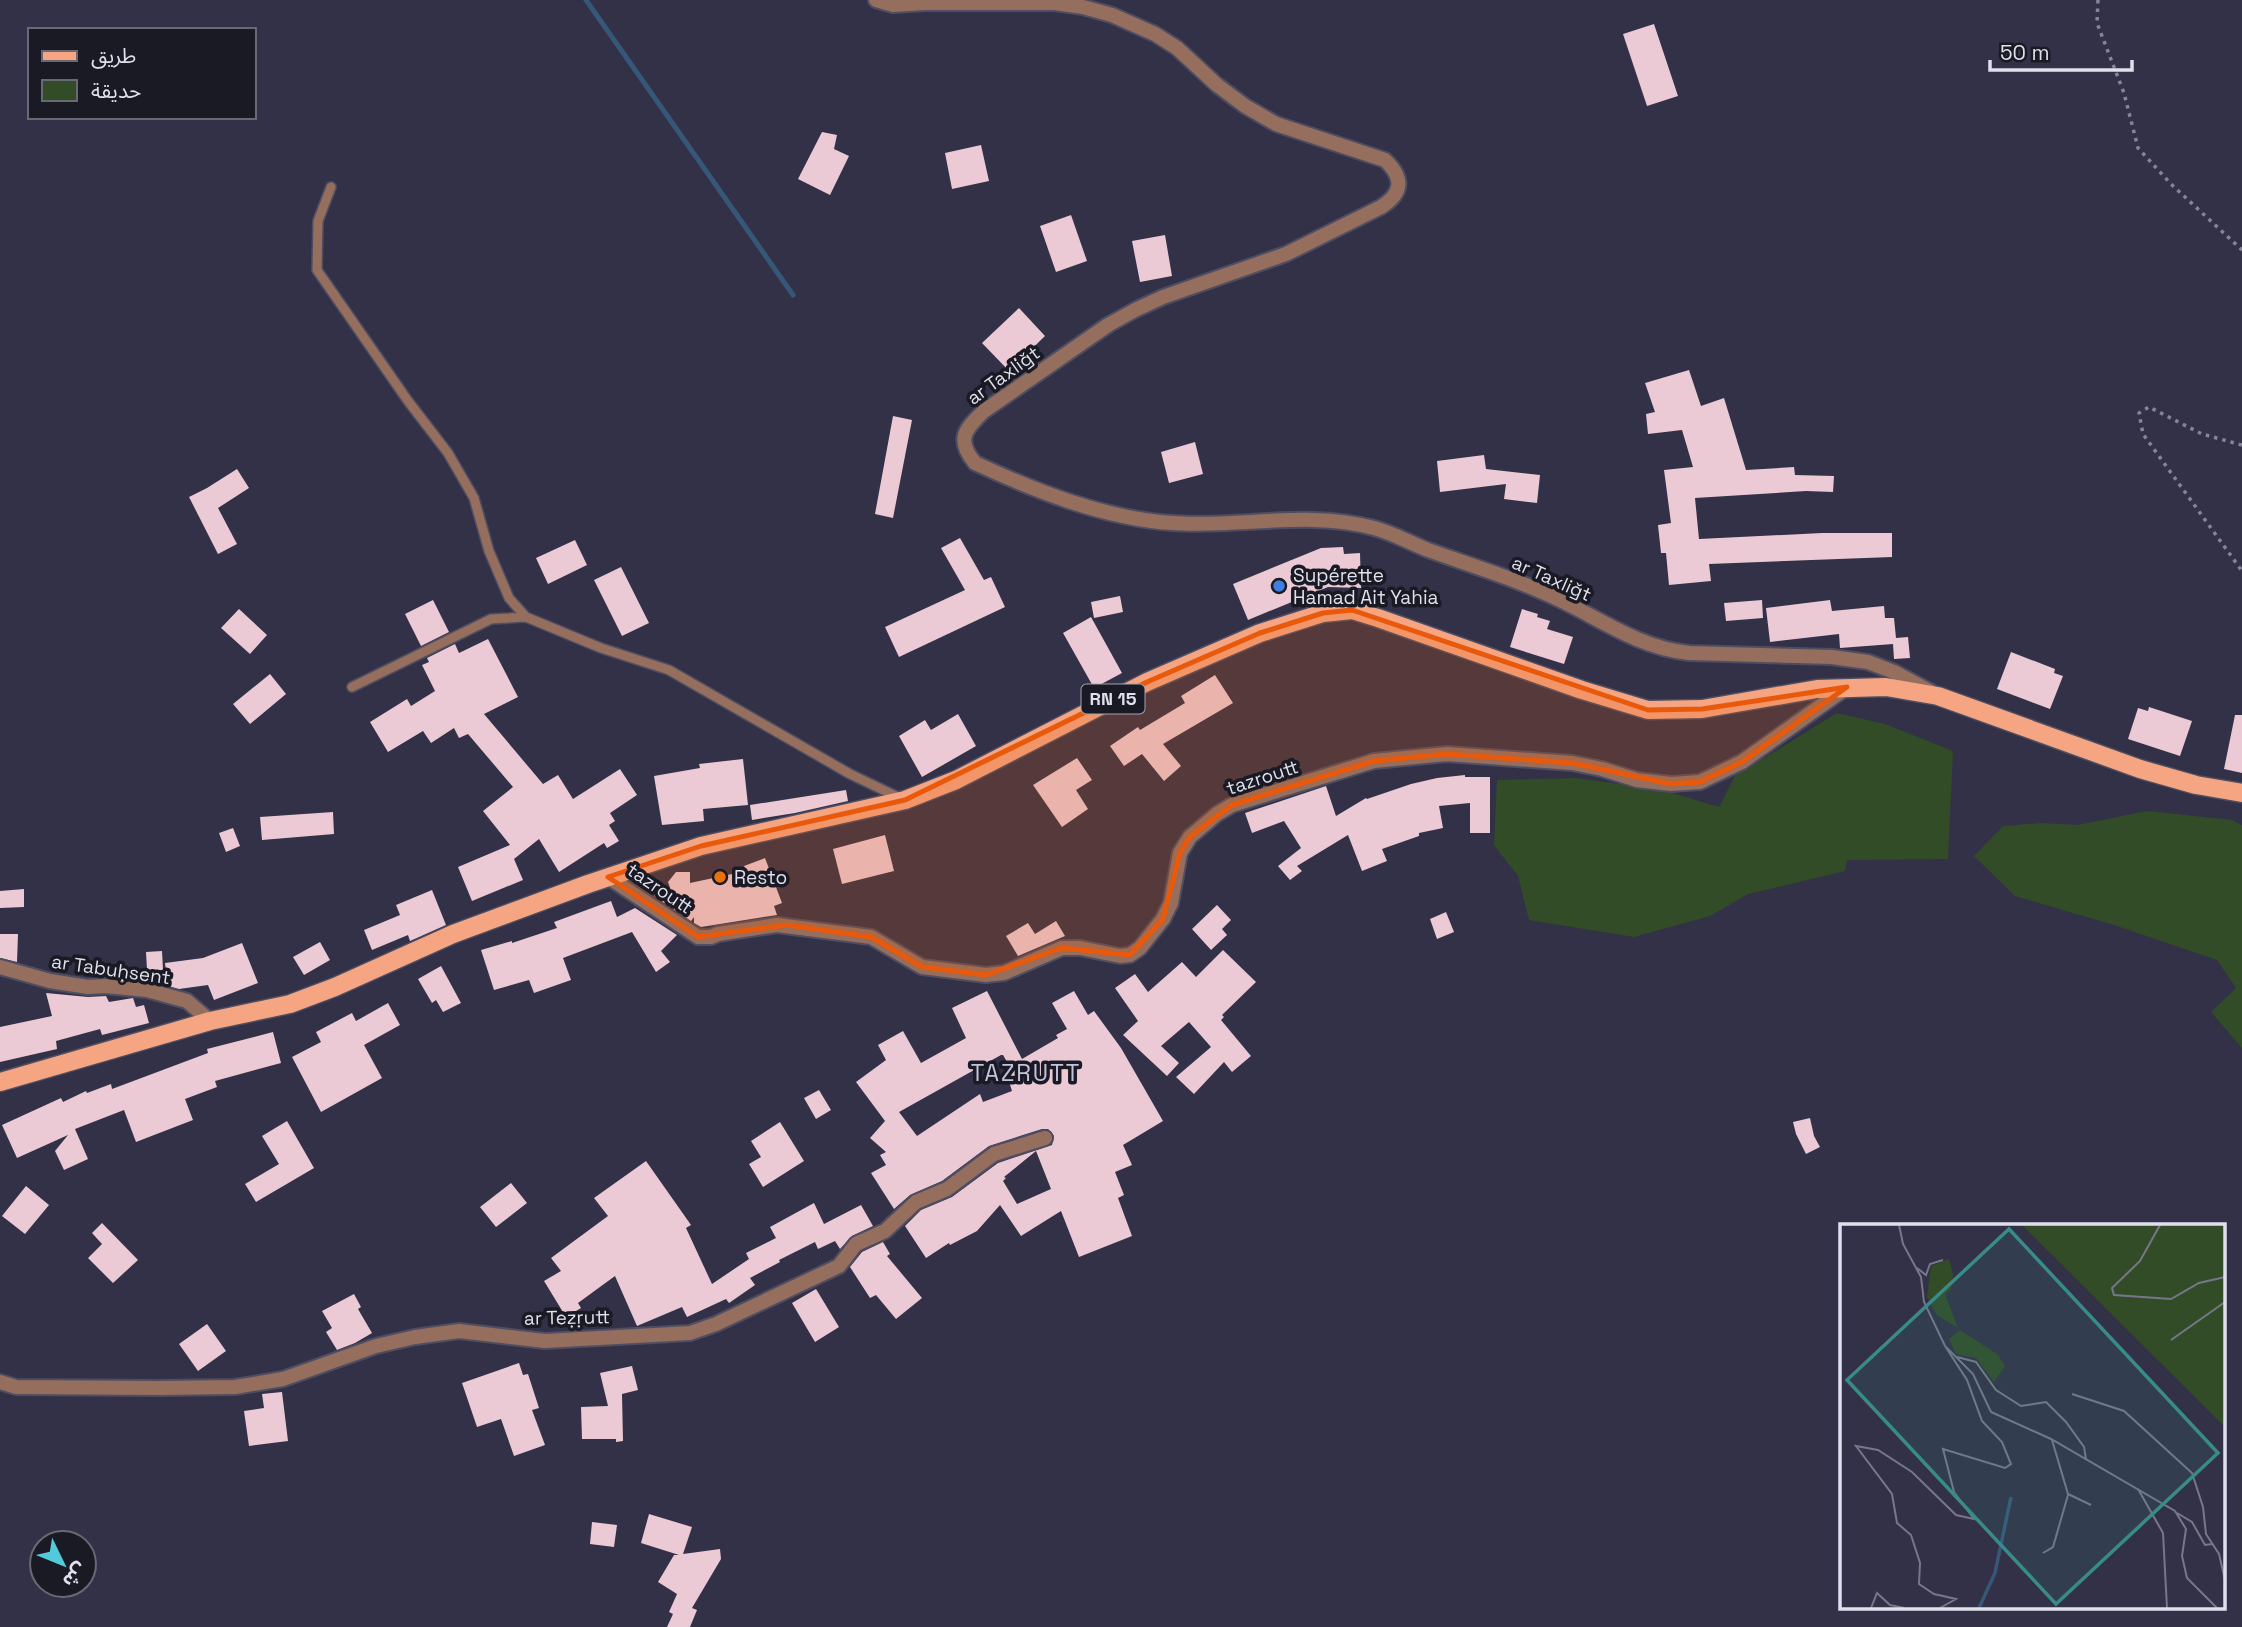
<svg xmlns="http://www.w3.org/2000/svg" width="2242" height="1627" viewBox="0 0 2242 1627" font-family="'Space Grotesk','Noto Sans Arabic',sans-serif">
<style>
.green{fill:#324c27}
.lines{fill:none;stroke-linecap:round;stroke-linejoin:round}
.stream{stroke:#375779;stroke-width:5}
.building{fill:#ebcad5;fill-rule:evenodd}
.lane-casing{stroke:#4e4d62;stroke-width:12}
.street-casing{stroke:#4e4d62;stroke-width:18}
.primary-casing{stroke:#4e4d62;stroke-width:21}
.path{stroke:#868597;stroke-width:3.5;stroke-dasharray:3.5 5;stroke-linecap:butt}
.lane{stroke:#956e5d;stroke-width:9}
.street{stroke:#956e5d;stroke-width:14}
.primary{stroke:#f6a582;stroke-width:18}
.marked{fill:#e8590c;fill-opacity:0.2;stroke:#e8590c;stroke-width:5;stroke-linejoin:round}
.shop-dot{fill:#3f7fe0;stroke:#1a1a24;stroke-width:2.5}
.food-dot{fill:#e8710a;stroke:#1a1a24;stroke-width:2.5}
.labels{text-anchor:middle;stroke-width:7;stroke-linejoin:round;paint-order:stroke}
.shield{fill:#1a1a24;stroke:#a4a4b1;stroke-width:2}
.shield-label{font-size:18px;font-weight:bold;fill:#dfdfed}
.street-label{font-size:19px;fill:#dfdfed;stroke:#1a1a24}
.poi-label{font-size:19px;fill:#dfdfed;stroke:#1a1a24;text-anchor:start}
.quarter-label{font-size:23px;letter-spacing:2px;fill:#c3c3df;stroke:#1a1a24}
.inset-river{fill:none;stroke:#375779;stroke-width:3.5}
.inset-road{fill:none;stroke:#777789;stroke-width:2}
.view{fill:#398b87;fill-opacity:0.15;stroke:#398b87;stroke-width:3.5}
.inset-edge{fill:none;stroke:#dfdfed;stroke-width:3.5}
</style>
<rect width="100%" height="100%" fill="#323147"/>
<!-- green -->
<path class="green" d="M1837,713L1885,724L1953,751L1948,859L1847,860L1845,871L1748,894L1710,916L1634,937L1529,920L1518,876L1494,845L1497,780L1576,778L1662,790L1719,807L1735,776Z
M2147,811L2232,820L2242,825V1048L2211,1012L2236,988L2217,960L2114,925L2015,896L1974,856L2003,826L2040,823L2078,825Z"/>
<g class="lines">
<!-- stream -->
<path class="stream" d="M586,0L793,295"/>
</g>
<!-- building -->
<path class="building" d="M1654,24L1678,96L1647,106L1623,34Z
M822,132L837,135L834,149L849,156L830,195L798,179Z
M981,145L989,181L952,189L945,153Z
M1071,215L1087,261L1056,272L1040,226Z
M1165,235L1172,276L1140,282L1132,241Z
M1019,308L1045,336L1009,371L982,343Z
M1689,370L1701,406L1724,398L1746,470L1794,467L1795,475L1834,476L1833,492L1806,491L1695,498L1699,539L1822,533H1892V557L1709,564L1711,581L1669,585L1666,553H1661L1658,525L1671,523L1664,470L1693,467L1682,430L1648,434L1646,414L1655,412L1645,383Z
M893,416L912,420L893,518L875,514Z
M1195,442L1203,474L1169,483L1161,452Z
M1484,455L1486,469L1540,475L1537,503L1504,499L1506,484L1440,492L1437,461Z
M237,469L249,488L218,508L237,544L218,554L189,497L207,488Z
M960,538L984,580L991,577L1005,607L899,657L885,627L965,590L941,548Z
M575,540L587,565L548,584L536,558Z
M1343,547L1344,554L1360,553L1361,588L1328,587L1248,620L1233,584L1321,548Z
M621,567L649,623L622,636L594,580Z
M1120,596L1123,612L1094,618L1091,602Z
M433,600L449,632L421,646L405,614Z
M1762,600L1763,618L1726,621L1724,603Z
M1830,600L1832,611L1884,606L1885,618H1894L1896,638L1908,637L1910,658L1894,659L1893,644L1840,648L1839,634L1770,642L1766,608Z
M239,609L267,635L250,654L221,628Z
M1522,609L1538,614L1537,617L1550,621L1547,629L1573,637L1564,664L1510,647Z
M1091,617L1122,673L1094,688L1063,633Z
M488,639L518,697L484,714L543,784L558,775L573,799L620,769L637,795L610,813L615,821L609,825L619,841L607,848L604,843L559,872L539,839L514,859L523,880L472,901L458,867L510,845L483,811L513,787L468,734L459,738L454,728L431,743L423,731L388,752L370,722L407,699L411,706L435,691L422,665L429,662L427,658L455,644L459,653Z
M2011,652L2055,669L2054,673L2063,676L2050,709L1997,689Z
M270,674L286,694L250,724L233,704Z
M1215,675L1233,703L1163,744L1181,766L1164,781L1142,754L1124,766L1110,746L1138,727L1140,730L1185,703L1181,696Z
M2149,707L2192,721L2180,756L2128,739L2138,708L2148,711Z
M958,714L976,746L922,777L899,736L925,720L931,730Z
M2235,715H2242V773L2224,769Z
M1077,758L1092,780L1076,790L1088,809L1062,827L1033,785Z
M743,759L748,805L703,809L704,821L662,825L654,776L700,768L699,764Z
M1465,775V777H1490V833H1470V803L1439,806L1443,828L1419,833V836L1382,849L1387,861L1362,871L1348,835L1297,866L1302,871L1290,880L1278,866L1301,848L1284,821L1252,833L1245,813L1326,786L1336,816L1366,798L1367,799L1411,784L1437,778Z
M846,790L848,801L795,813L752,820L750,805Z
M333,812L334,834L262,840L260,817Z
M233,828L240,846L226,852L219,833Z
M885,835L894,871L842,884L833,849Z
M765,858L782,903L774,906L777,915L701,927L694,923V917L691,921L654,896L662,888L676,905L668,882L676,872H690V883L746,871L744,866Z
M24,889V907L0,908V891Z
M432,890L446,925L410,941L408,935L372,950L364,930L400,915L396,905Z
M611,901L617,917L635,908L677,935L661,951L670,962L656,972L632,932L563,958L571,980L534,993L529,980L494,990L481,950L512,941V943L557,928L554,922Z
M1217,905L1231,920L1222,929L1227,935L1211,950L1192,929Z
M1446,912L1454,932L1437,939L1430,919Z
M1056,921L1065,936L1018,956L1006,936L1028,923L1035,934Z
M0,934H18L17,962L0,958Z
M320,942L330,960L304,975L293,957Z
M242,943L258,983L214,1000L208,985L179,989L168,986L165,963L203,958Z
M1223,950L1256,982L1222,1015L1224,1017L1221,1020L1251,1056L1232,1072L1224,1062L1194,1094L1176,1077L1211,1047L1189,1022L1161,1046L1179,1063L1167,1076L1123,1035L1138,1021L1115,988L1135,974L1148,992L1182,962L1196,977Z
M162,951L163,970H147L146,952Z
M441,966L461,1003L443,1012L436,1000L432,1003L418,979Z
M987,991L1022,1059L1058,1038L1056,1035L1067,1029L1052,1003L1074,991L1088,1015L1094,1011L1121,1048L1163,1121L1123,1145L1132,1165L1115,1172L1124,1195L1118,1198L1132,1236L1079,1257L1061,1211L1021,1236L1000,1205L977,1231L950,1245L949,1243L926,1258L905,1226L921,1210L952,1197L998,1163L1052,1145L1054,1136L1048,1129H1042L989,1146L942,1181L910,1195L894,1209L871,1173L886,1165L880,1155L886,1152L870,1138L885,1121L856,1082L886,1060L878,1045L903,1031L921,1063L966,1038L952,1008ZM1001,1055H1003L1013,1072L1007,1075L1012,1091L983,1102L980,1094L917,1136L899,1112ZM1036,1151L1051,1189L1017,1204L1003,1181L1006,1178L1004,1177Z
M46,993L88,997L106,996L109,1002L133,998L136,1007L144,1005L149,1023L102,1035L100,1029L56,1041L57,1049L0,1062V1027L52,1016Z
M388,1003L400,1025L364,1045L382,1078L321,1112L292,1057L321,1042L316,1032L352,1013L356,1021Z
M273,1032L281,1063L215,1081L217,1087L185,1099L193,1120L136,1142L124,1110L75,1129L88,1159L64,1170L55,1151L68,1135L17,1158L2,1125L61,1098L63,1102L86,1091L87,1093L111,1084L112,1089L208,1053L207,1049Z
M819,1090L831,1110L816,1119L804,1098Z
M1810,1118L1814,1136L1820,1147L1806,1154L1796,1134L1793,1122Z
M287,1121L314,1168L256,1202L245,1184L279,1164L262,1136Z
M780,1122L804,1161L763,1187L749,1164L761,1157L751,1141Z
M646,1161L691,1225L686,1228L712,1284L749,1259L746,1253L776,1238L770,1227L814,1203L824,1224L861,1205L873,1226L852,1236L840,1249L835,1241L818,1249L815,1242L779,1260L780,1262L750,1278L755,1285L729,1303L726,1299L687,1317L682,1307L637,1326L615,1276L578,1303L581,1308L566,1317L544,1281L561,1271L551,1258L608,1216L594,1198Z
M511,1183L527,1203L496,1227L480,1207Z
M26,1186L49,1205L25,1234L2,1216Z
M102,1223L138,1260L113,1283L88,1258L102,1244L92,1233Z
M883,1242L890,1254L887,1256L922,1298L896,1319L876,1295L870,1298L850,1267L862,1252Z
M816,1289L839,1327L815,1342L792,1303Z
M354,1294L361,1307L358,1309L372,1333L355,1343L337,1350L326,1332L332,1328L322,1311Z
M207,1324L226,1351L198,1371L179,1344Z
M519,1363L523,1375L528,1374L539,1408L532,1410L545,1445L514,1456L501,1419L477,1427L462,1383Z
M632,1366L638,1390L622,1394L623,1441L616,1442V1439H582L581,1407L608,1406L600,1373Z
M282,1392L288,1441L249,1446L244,1411L264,1408L262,1394Z
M649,1514L692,1527L683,1554L720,1549L721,1559L692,1608L697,1610L690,1627H667L673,1614L669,1612L677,1594L658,1582L674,1555H679L641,1543Z
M592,1522L617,1525L614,1547L590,1544Z"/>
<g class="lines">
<!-- lane casing -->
<g class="lane-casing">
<path id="lane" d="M331,187L318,221L317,270L408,401L448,453L474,498L489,551L509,598L526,617
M352,687L491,619L526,617L601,648L669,670L850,774L900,798"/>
</g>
<!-- street casing -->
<g class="street-casing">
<path id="street" d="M876,0L893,5L926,3H1055L1083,7L1112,15L1155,34L1177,48L1217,85L1245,106L1276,124L1385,160C1404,178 1403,193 1381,207L1286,254L1163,297L1135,310L1108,325L984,411C964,430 956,440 975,463C1035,491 1106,519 1173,523C1239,528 1308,510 1374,528C1393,533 1410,543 1428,550C1473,566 1519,580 1562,601C1605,622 1641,648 1689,653L1832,657L1868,662L1894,672L1931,692
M608,877L698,937H711L718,934L777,925L871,937L922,967L986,975L1004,973L1062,948H1080L1120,956L1130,955L1140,948L1163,919L1171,903L1180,853L1190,837L1217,814L1232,805L1374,761L1447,754L1572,763L1602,769L1637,780L1671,784L1700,782L1742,762L1846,688
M0,967L50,981L88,987L106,986L147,990L187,1001L210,1021
M0,1382L16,1387L160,1388L235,1387L283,1379L376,1346L415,1337L459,1331L545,1341L690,1333L716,1324L839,1266L856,1244L885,1231L916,1202L947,1189L994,1154L1045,1138"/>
</g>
<!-- primary casing -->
<g class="primary-casing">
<path id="primary" d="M0,1082L210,1021L290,1004L335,987L453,934L588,884L701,846L905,800L956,780L1147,682L1260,633L1323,613L1352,610L1378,618L1582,690L1648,710L1702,709L1817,689L1886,687L1938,696L2140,769L2196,785L2242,793"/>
</g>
<!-- path -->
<path class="path" d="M2098,0L2097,23L2124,93L2138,148L2171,184L2242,250
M2242,445L2202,434L2149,407L2139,413L2143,434L2242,571"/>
<!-- lane -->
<use href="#lane" class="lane"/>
<!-- street -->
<use href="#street" class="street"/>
<!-- primary -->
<use href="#primary" class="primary"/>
</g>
<!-- marked area -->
<path class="marked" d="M1352,610L1648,710L1702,709L1847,687L1742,762L1700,782L1671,784L1572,763L1447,754L1374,761L1232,805L1190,837L1180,853L1163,919L1130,955L1062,948L986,975L922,967L871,937L787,925L698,937L608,877L701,846L905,800L1147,682L1260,633L1323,613Z"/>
<!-- markers -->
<circle class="shop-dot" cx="1279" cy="586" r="7"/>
<circle class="food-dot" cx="720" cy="877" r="7"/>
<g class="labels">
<!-- shield labels -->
<rect class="shield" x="1081.5" y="684.5" width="63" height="29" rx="5"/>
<g class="shield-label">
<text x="1113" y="705">RN 15</text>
</g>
<!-- street labels -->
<g class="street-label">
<text transform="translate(1003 375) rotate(-36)" y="7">ar Taxliǧt</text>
<text transform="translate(1552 578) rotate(24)" y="7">ar Taxliǧt</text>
<text transform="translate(1262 777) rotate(-18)" y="7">tazroutt</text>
<text transform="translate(660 888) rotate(34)" y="7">tazroutt</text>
<text transform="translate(111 969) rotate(8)" y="7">ar Tabuḥsent</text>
<text transform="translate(567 1317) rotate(-1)" y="7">ar Teẓṛutt</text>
</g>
<!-- poi labels -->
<g class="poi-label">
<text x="1293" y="582">Supérette<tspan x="1293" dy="22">Hamad Ait Yahia</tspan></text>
<text x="734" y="884">Resto</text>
</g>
<!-- quarter labels -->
<g class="quarter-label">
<text x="1026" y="1081">TAZRUTT</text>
</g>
</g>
<!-- overview -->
<g transform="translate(1840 1224)">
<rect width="385" height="385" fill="#323147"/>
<path d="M182,1H385V203ZM109,35L113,50L111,65L105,70L118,104L97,91L87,73L91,42ZM120,106L157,130L165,142L154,158L136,134L116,130L109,115Z" fill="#324c27"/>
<path class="inset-river" d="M139,384L155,349L171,273"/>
<path class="inset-road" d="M59,1L63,20L81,53L84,78L105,122L133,150L151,188L211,215L335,287L346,305L342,332L347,354L377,384M320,1L300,37L272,64L274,71L331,75L359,59L385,53M77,44L86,51L90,40L103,36M331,116L385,78M117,133L136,138L156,166L181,182L206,178L226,198L244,223L246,235M232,170L284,187L352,249L363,283L366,310L379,330L385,356M212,216L228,270L251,281M298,265L323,309L327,384M337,289L352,298L365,321L372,320M203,329L213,323L228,271M31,384L37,369L50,381L64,384M100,384L116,375L94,370L79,360L80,339L71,311L57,299L52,270L16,222L38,226L72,248L116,291L134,295L114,268L103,225L165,244L171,240L162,218L142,197L127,156L105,122"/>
<path class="view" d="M169,5L378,229L216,380L7,156Z"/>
<rect width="385" height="385" class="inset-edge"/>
</g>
<!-- legend -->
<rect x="28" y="28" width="228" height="91" fill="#1a1a24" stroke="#696974" stroke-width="2"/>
<rect x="42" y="51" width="35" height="10" fill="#f6a582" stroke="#696974" stroke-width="2"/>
<text x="91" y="63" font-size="21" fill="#dfdfed">طريق</text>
<rect x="42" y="80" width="35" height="21" fill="#324c27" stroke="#696974" stroke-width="2"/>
<text x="91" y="98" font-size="21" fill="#dfdfed">حديقة</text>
<!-- north arrow -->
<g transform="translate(63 1564) rotate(133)"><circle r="33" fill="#1a1a24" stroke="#696974" stroke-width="2"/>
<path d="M0-5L12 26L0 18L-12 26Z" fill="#53cadc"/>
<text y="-10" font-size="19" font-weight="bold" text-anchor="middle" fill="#dfdfed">ش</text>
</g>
<!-- scale -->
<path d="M1990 60v10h142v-10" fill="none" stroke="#dfdfed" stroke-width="3.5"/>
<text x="2000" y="60" font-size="21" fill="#dfdfed" stroke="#1a1a24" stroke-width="5" paint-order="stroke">50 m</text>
</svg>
